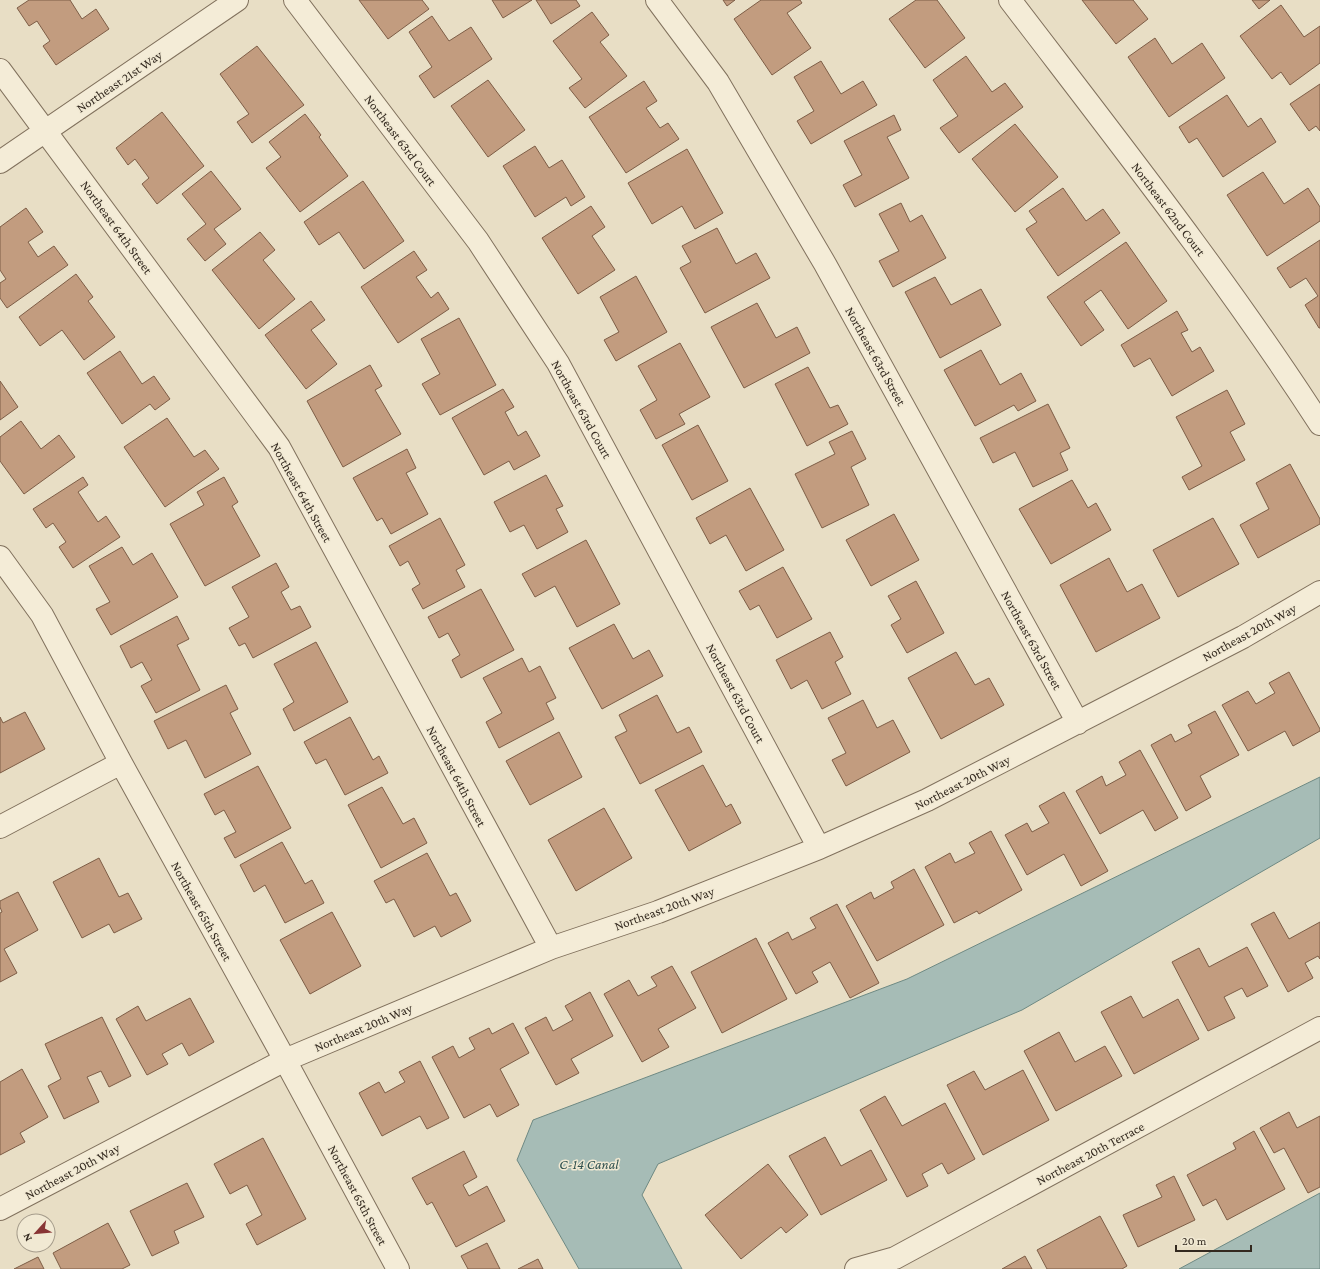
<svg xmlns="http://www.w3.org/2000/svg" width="1320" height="1269" viewBox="0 0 1320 1269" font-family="'Crimson Pro',serif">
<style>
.water{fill:#a6bcb6;stroke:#6e8983}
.building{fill:#c29c7f;stroke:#7d5d46}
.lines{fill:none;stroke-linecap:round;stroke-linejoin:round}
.street-casing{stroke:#81715d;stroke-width:24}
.street{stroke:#f4ecd7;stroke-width:22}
.labels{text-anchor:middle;stroke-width:3;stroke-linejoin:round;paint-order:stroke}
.street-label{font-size:13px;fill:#33291f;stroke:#f1e9d3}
.water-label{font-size:14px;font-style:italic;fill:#30514f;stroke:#f1e9d3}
</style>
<rect width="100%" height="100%" fill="#e8dec5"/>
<!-- water -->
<path class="water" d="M1320,777V838L1022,1010L658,1164L642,1195L682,1269H579L517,1160L533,1120L907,979Z
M1320,1193V1269H1179Z"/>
<!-- building -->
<path class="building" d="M29,0H70L82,19L96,9L109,29L56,65L43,46L50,41L37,21L29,26L17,8Z
M359,0H422L429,9L388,39Z
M492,0H532L503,18Z
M536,0H576L580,6L551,24Z
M723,0H735L727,6Z
M761,0H800L802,3L787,13L811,48L772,75L734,19Z
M916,0H937L965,38L925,68L889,19Z
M1082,0H1133L1148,19L1116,44Z
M1252,0H1270L1259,9Z
M1281,5L1304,37L1320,26V63L1290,85L1281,72L1272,79L1240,36Z
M592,12L609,35L600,42L627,76L585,108L569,88L582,79L553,41Z
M432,16L449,41L471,27L492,59L434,98L419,76L432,67L409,32Z
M1155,38L1172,64L1202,43L1225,78L1169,117L1128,57Z
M257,46L304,105L252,143L237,122L249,114L220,74Z
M966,56L992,92L1005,83L1023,107L959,153L940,128L958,116L933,80Z
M821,61L841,94L863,81L877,105L811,144L797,121L814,111L794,77Z
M488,80L525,130L488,157L451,106Z
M644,81L657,101L646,108L660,128L668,123L679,139L626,173L589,117Z
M1320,84V131L1316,126L1309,131L1290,104Z
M1227,95L1248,127L1261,118L1276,142L1223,177L1197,138L1189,143L1179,127Z
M162,112L204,166L157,204L142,184L149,178L135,159L128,165L116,148Z
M305,114L321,135L319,137L348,176L300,212L266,168L281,157L269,142Z
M894,115L901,130L887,137L909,178L855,207L843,185L862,175L844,141Z
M1015,124L1058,177L1015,212L972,159Z
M535,146L549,168L562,160L585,197L571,206L566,197L535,217L503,166Z
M687,149L723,213L695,229L682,206L652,224L628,183Z
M211,171L241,209L214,229L226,244L205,261L187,239L206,224L182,194Z
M1263,172L1284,204L1308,188L1320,207V221L1267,256L1227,195Z
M363,181L404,241L364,269L339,232L319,245L304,222Z
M1063,188L1086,221L1103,209L1120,233L1058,276L1026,229L1037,222L1029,211Z
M901,203L910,222L922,215L946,258L893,287L879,261L899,251L879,214Z
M591,206L605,227L592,236L615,270L578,294L542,238Z
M26,208L43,232L28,242L38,257L54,246L68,265L7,308L0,298V283L6,279L0,270V227Z
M717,228L736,264L756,253L770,278L705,313L680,268L691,262L682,246Z
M260,232L275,250L263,260L295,299L259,329L212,270Z
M1320,240V328H1319L1305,305L1318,296L1306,278L1290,288L1277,268Z
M1126,242L1167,301L1128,329L1101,290L1084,302L1104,330L1081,346L1047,297Z
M414,251L427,270L416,277L431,298L438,292L449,309L398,343L361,287Z
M76,274L93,297L88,301L115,337L84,360L62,330L40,346L19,317Z
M636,276L667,332L616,361L604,340L619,332L600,297Z
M935,277L951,305L981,289L1001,325L940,358L905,292Z
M311,301L325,320L311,330L337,364L306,389L265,335Z
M757,303L776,338L797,327L810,353L744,388L711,327Z
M1177,311L1188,330L1181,333L1192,352L1200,347L1214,371L1172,396L1150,358L1134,367L1121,345Z
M459,318L496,385L440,415L422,384L440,374L421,339Z
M680,343L710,397L679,414L685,424L656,439L640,410L657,400L638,366Z
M981,350L1000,385L1021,373L1036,401L1018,411L1014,405L975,426L944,370Z
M120,351L142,384L154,376L170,399L155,410L150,404L122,424L87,373Z
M370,365L382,386L375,390L401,434L343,467L307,401Z
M808,367L830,408L838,405L848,424L807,446L775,384Z
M0,381L18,407L0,420Z
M503,389L514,407L505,412L518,436L526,431L540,456L514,470L509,461L484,475L452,418Z
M1227,390L1245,424L1230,432L1245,460L1189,490L1182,477L1202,466L1176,417Z
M1048,404L1070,448L1060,453L1068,470L1033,487L1015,452L993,463L980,438Z
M167,418L194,457L205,450L219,469L165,507L124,447Z
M21,421L41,449L59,435L75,457L24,494L0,461V437Z
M698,425L728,481L692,500L662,445Z
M852,431L866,459L851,467L869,505L822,528L795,474L835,454L829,442Z
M407,449L416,468L406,473L428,514L391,534L382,518L377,521L353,478Z
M1290,464L1320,519V524L1258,558L1240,525L1269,509L1256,483Z
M546,475L563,506L556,509L568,532L537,549L524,525L510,532L494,502Z
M83,477L88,485L78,492L98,522L106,516L120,537L73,568L59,547L66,542L53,523L46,528L33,509Z
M224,477L238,502L232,506L260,556L205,586L170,524L204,505L197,492Z
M1072,480L1088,508L1096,503L1111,530L1051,564L1019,509Z
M750,488L784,550L746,571L726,535L710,544L696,518Z
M894,514L919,560L871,586L846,540Z
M440,518L465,565L456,570L465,587L423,609L412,589L420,584L408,561L400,566L389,546Z
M1213,518L1239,564L1178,597L1153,550Z
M586,540L620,604L577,627L555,586L535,597L522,574Z
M122,547L133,565L152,553L178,597L111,635L96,609L110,602L89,566Z
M1109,558L1127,592L1142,584L1160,618L1096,652L1060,585Z
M276,563L289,587L281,592L291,610L300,606L311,627L253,658L245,643L239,646L229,628L249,617L232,587Z
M783,567L812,619L777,638L759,605L750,610L739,591Z
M916,581L944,633L907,653L891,625L901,619L888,596Z
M481,589L514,650L461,678L452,660L460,655L448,633L439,638L428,617Z
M177,616L189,639L177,645L200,690L156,713L141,686L152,680L142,662L131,668L120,646Z
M614,624L633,659L649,650L663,676L602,709L569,648Z
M830,632L843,657L835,662L851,694L822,709L807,680L791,689L776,660Z
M316,642L348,702L294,731L283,709L294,702L274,664Z
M956,652L975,685L989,678L1004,705L941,739L908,678Z
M522,658L529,672L540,666L556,698L546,703L554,719L499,748L486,722L502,713L483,678Z
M1289,672L1320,729V731L1293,746L1285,731L1248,751L1222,705L1248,691L1256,704L1275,693L1269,683Z
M226,685L238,709L230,713L251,754L205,778L186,740L168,749L154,721Z
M657,695L677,733L689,727L702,752L640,784L615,737L627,731L619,715Z
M863,700L877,728L893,720L910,752L846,786L832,760L846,753L828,718Z
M1215,711L1239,755L1200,776L1211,797L1186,811L1151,745L1171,734L1175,742L1192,733L1188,725Z
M25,712L45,749L0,773V717L3,723Z
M350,717L373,760L379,756L388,773L345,795L326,759L316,764L304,742Z
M559,732L582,777L530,805L506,761Z
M1140,750L1178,818L1155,831L1143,810L1100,834L1076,791L1102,776L1106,786L1126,775L1119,762Z
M703,765L726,807L731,804L741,823L689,851L655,790Z
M258,766L291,828L235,858L224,838L236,832L224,810L215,815L204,794Z
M382,787L403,824L414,818L427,843L381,868L348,805Z
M1064,792L1108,871L1081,886L1064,854L1027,875L1005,835L1027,823L1032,832L1049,823L1039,806Z
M604,808L632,858L576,891L548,840Z
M991,831L1022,890L979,914L977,911L954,923L925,867L950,853L955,863L975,853L969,843Z
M282,842L305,884L312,880L324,903L285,923L265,885L254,892L240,865Z
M427,853L450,896L456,893L471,921L441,937L435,926L414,937L394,899L386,903L374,881Z
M99,858L119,897L128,893L142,919L114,933L109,924L82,938L53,882Z
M914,869L944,925L877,961L846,906L871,892L874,899L894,888L891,882Z
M18,892L38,930L4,949L17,973L0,982V913L2,912L0,907V901Z
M837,904L879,983L850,998L830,962L812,972L818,982L796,994L768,943L788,932L792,940L816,928L810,918Z
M332,912L361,966L310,994L280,940Z
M1274,912L1289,939L1320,922V959L1318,956L1305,963L1313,978L1288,992L1251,924Z
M756,938L787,999L722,1033L691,972Z
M1247,947L1268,986L1247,997L1242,988L1224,997L1235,1018L1208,1031L1172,962L1199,948L1209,967Z
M672,966L696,1008L658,1029L669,1047L642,1062L604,994L629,980L638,996L657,986L651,977Z
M590,992L613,1036L571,1059L579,1073L556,1085L525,1028L546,1017L553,1031L573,1020L565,1006Z
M1131,996L1143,1018L1178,999L1199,1039L1134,1074L1101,1012Z
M190,998L214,1042L189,1056L182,1043L162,1054L168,1064L147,1075L116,1019L138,1006L146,1021Z
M102,1017L131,1076L109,1087L101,1071L87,1077L99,1102L64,1119L48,1086L61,1079L45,1044Z
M513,1023L529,1053L500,1069L519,1105L497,1117L490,1104L464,1118L432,1057L453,1046L459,1058L475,1049L469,1038L489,1028L492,1034Z
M1059,1032L1075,1062L1105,1046L1122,1076L1056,1111L1024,1051Z
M420,1061L449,1118L427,1129L420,1116L382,1136L359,1093L379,1082L385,1093L405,1082L399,1072Z
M22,1069L48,1117L20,1133L25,1142L0,1155V1082Z
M1023,1070L1049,1120L983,1155L947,1085L974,1071L985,1090Z
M885,1096L902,1126L945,1103L975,1159L948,1174L942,1163L922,1174L928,1186L907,1197L860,1110Z
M1289,1112L1297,1128L1320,1116V1187L1308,1193L1284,1148L1274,1153L1260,1128Z
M1254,1131L1285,1189L1227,1220L1216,1199L1203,1206L1187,1175L1236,1149L1233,1143Z
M825,1137L841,1166L871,1150L887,1180L821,1215L789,1156Z
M263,1138L306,1219L257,1245L246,1224L262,1215L247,1185L230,1194L214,1164Z
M464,1151L477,1177L463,1185L469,1196L487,1186L505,1221L456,1247L432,1202L427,1205L412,1178Z
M768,1164L808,1215L786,1233L781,1227L741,1259L705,1215Z
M1174,1176L1195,1220L1138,1247L1123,1215L1162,1197L1156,1185Z
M187,1183L204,1217L174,1231L179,1243L152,1256L130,1211Z
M1100,1216L1127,1266L1122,1269H1047L1037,1250Z
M108,1223L130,1265L122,1269H61L53,1253Z
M487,1243L500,1269H468L461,1256Z
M1025,1256L1032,1269H1002Z
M38,1257L44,1269H14Z
M538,1259L543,1269H518Z"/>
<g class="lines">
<!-- street casing -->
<g class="street-casing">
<path id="street" d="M295,0L478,241L558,363L819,848
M657,0L718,82L825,264L1078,723
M1010,0C1116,139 1225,277 1320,424
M0,70L279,447L551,948
M0,162L237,0
M0,557L42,615L121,763L285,1060L398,1269
M0,827L121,763
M0,1209L285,1060L551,948L658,912L819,848L927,800L1243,637L1320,592
M856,1269L895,1258L1320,1028"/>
</g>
<!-- street -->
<use href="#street" class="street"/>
</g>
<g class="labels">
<!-- street labels -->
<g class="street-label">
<text transform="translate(119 81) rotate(-34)" y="5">Northeast 21st Way</text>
<text transform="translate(401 140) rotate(53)" y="5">Northeast 63rd Court</text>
<text transform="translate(1169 209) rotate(53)" y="5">Northeast 62nd Court</text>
<text transform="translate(117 227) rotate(54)" y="5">Northeast 64th Street</text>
<text transform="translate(876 356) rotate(61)" y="5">Northeast 63rd Street</text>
<text transform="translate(582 409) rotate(61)" y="5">Northeast 63rd Court</text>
<text transform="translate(302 492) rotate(61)" y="5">Northeast 64th Street</text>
<text transform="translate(1249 632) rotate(-29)" y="5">Northeast 20th Way</text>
<text transform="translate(1032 640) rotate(61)" y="5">Northeast 63rd Street</text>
<text transform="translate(736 693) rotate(62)" y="5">Northeast 63rd Court</text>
<text transform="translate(457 776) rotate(62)" y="5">Northeast 64th Street</text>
<text transform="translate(962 782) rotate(-27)" y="5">Northeast 20th Way</text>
<text transform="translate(664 908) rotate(-20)" y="5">Northeast 20th Way</text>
<text transform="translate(202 911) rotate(61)" y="5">Northeast 65th Street</text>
<text transform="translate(363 1027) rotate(-23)" y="5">Northeast 20th Way</text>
<text transform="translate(1090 1153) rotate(-28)" y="5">Northeast 20th Terrace</text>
<text transform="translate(72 1171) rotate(-28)" y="5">Northeast 20th Way</text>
<text transform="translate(358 1195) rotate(62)" y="5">Northeast 65th Street</text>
</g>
<!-- water labels -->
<g class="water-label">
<text x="589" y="1169">C-14 Canal</text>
</g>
</g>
<!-- north arrow -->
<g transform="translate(36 1233) rotate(243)"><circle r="19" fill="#f1e9d3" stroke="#a59c8b"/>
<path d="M0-3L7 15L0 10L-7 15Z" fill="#883535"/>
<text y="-6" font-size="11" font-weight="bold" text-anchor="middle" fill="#33291f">N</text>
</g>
<!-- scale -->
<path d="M1176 1245v6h75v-6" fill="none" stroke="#33291f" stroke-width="2"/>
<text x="1182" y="1245" font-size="12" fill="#33291f" stroke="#f1e9d3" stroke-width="3" paint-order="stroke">20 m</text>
</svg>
